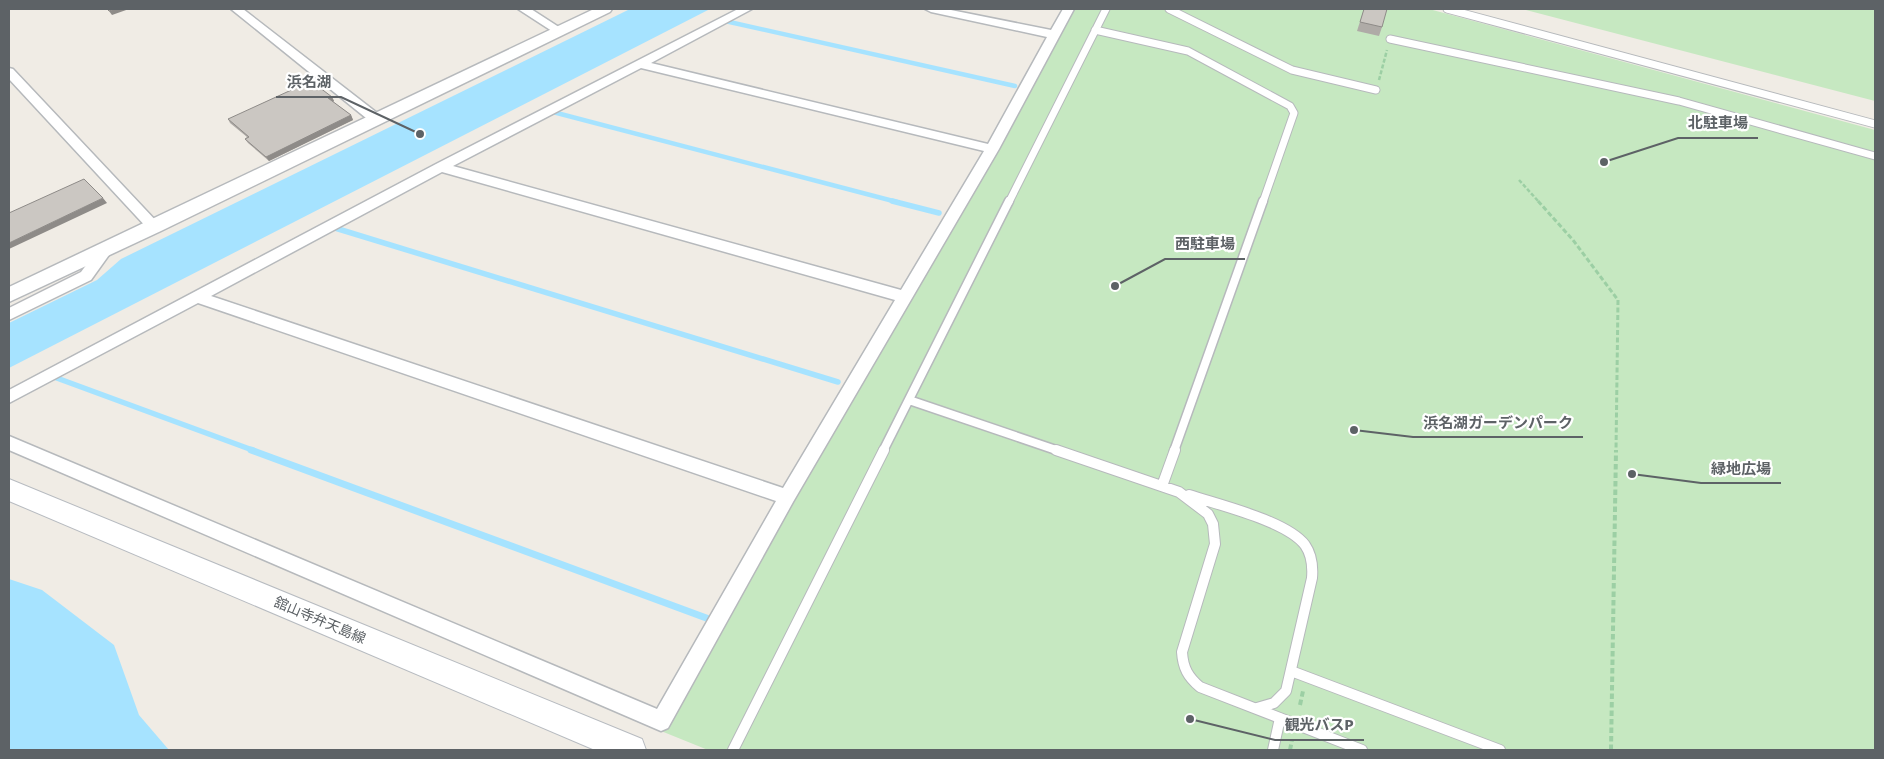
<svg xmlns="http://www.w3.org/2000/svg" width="1884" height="759" viewBox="0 0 1884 759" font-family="'Fira Sans','Noto Sans JP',sans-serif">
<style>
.green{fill:#c6e8c1}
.water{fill:#a6e3ff}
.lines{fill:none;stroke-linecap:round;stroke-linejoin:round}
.stream-far2{stroke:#a6e3ff;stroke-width:4.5}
.stream-far1{stroke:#a6e3ff;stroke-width:5.5}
.stream{stroke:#a6e3ff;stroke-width:7}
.service-far2-casing{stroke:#b6b9bc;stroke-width:9}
.service-far1-casing{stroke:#b6b9bc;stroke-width:11}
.service-casing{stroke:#b6b9bc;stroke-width:12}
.minor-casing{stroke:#b6b9bc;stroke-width:3}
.tertiary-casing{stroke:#b6b9bc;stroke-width:3}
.secondary-casing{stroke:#b7bbc0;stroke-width:2}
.path-far2{stroke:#9ccfa4;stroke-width:2.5;stroke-dasharray:4 2;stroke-linecap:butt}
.path-far1{stroke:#9ccfa4;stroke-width:3;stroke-dasharray:5 2.5;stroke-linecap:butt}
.path{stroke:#9ccfa4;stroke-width:4;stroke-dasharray:5.5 3;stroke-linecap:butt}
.service-far2{stroke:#fff;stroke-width:7}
.service-far1{stroke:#fff;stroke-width:8}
.service{stroke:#fff;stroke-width:10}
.minor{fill:#fff;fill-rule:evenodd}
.tertiary{fill:#fff;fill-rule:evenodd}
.secondary{fill:#fff;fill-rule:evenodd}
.wall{fill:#afaba7}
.shaded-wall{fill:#8e8b88}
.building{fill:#cbc7c2;stroke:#8e8b88}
.labels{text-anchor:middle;stroke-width:4.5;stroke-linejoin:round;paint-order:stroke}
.street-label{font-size:14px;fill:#5d6266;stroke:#fff}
.leader{fill:none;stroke:#5d6266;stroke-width:2}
.callout-dot{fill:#5d6266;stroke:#fff;stroke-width:2}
.callout-label{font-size:15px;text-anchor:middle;font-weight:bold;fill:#5d6266;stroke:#fff;stroke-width:4.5;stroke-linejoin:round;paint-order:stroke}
</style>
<rect width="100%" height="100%" fill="#f0ece5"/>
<!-- green -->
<path class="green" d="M1075,9H1429L1875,130V750H708L661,731Z
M1522,9H1875V101Z"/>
<!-- water -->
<path class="water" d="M630,9H710L9,368V323L97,280L121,259Z
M9,579L42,590L114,645L139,715L169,750H9Z"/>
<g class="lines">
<!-- stream-far2 -->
<path class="stream-far2" d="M725,21L1015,86
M553,112L897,202"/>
<!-- stream-far1 -->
<path class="stream-far1" d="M892,201L939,213
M335,228L838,382
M54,377L255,451"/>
<!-- stream -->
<path class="stream" d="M251,450L709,619"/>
<!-- service-far2 casing -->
<g class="service-far2-casing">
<path id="service-far2" d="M1169,9L1292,70L1376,90
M1447,9L1875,124
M1095,30L1188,51L1290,106L1294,113L1263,202
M1390,39L1679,101L1875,156
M1009,202L1106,9"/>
</g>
<!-- service-far1 casing -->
<g class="service-far1-casing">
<path id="service-far1" d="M909,400L1059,451
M883,451L1009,201
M1174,451L1263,201"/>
</g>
<!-- service casing -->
<g class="service-casing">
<path id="service" d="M1056,450L1179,492L1208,514L1213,524L1215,544L1182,652C1183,668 1188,677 1200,687L1362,750
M1162,486L1175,450
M1189,495C1219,505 1287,521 1305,545C1312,555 1313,566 1312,578L1286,691L1274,703L1257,708
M1291,671L1500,750
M733,750L884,450
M1273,750L1280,718"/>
</g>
<!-- minor casing -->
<g class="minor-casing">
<path id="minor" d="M231,9H243L381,116L382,119L381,122H371Z
M518,9H531L565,31L559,34L555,33Z
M738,9H752L651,63L988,144L1047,37L931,12L925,9H946L1051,30L1063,9H1074L999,149L793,502L668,728L661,731L654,728L9,450V436L657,709L776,501L198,303L9,403V390L436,164ZM641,68L984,151L901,290L453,166ZM442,172L895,300L783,488L211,296Z
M9,68L13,69L159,224L161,227L159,230H149L9,79Z
M107,243L112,244L114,248L91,280L9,320V308L81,272L102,244Z"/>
</g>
<!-- tertiary casing -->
<g class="tertiary-casing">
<path id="tertiary" d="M594,9H612L610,12L161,231L9,302V287Z"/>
</g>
<!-- secondary casing -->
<g class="secondary-casing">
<path id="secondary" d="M9,479L642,739L646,750H595L9,501Z"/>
</g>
<!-- path-far2 -->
<path class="path-far2" d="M1379,80L1387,50
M1519,180L1539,202"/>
<!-- path-far1 -->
<path class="path-far1" d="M1538,201L1573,240L1618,300L1616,451"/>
<!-- path -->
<path class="path" d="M1300,705L1303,691
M1290,750L1292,740
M1611,750L1616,450"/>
<!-- service-far2 -->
<use href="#service-far2" class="service-far2"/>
<!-- service-far1 -->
<use href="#service-far1" class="service-far1"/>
<!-- service -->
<use href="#service" class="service"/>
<!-- minor -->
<use href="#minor" class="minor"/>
<!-- tertiary -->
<use href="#tertiary" class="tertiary"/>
<!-- secondary -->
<use href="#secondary" class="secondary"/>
</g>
<!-- wall -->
<path class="wall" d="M1364,9L1382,27L1379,36L1357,31Z
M332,97L334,101L333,102L351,115L353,120L269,161L248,143L245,139L247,137L230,123L228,119Z"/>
<!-- shaded-wall -->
<path class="shaded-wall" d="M115,9H129L112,15L109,11Z
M332,97L334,101L331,103L328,98Z
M351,115L353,120L269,161L266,157Z
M103,198L107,203L9,249V243Z"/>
<!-- building -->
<path class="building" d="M107,9H115L109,11Z
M1364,9H1387L1382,27L1360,22Z
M311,81L332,97L328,98L351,115L266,157L245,139L249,137L228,119Z
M84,179L103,198L9,243V213Z"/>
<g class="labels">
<!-- street labels -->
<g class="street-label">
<text transform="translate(320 620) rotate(23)" y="5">舘山寺弁天島線</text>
</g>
</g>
<!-- callouts -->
<path class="leader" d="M420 134L341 97H276M1604 162L1678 138H1758M1115 286L1165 259H1245M1354 430L1413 437H1583M1632 474L1701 483H1781M1190 719L1275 740H1364"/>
<g class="callout-dot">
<circle cx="420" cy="134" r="5"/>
<circle cx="1604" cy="162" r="5"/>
<circle cx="1115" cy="286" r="5"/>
<circle cx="1354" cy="430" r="5"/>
<circle cx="1632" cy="474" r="5"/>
<circle cx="1190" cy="719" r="5"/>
</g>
<g class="callout-label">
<text x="309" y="87">浜名湖</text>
<text x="1718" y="128">北駐車場</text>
<text x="1205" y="249">西駐車場</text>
<text x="1498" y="428">浜名湖ガーデンパーク</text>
<text x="1741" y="474">緑地広場</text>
<text x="1319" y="730">観光バスP</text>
</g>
<!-- border -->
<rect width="1884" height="759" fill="none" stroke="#5d6266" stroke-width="20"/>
</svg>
